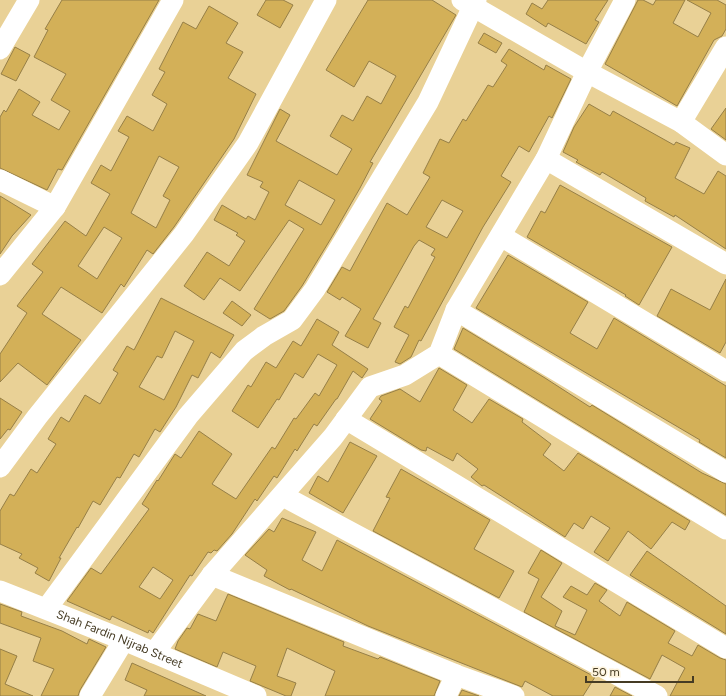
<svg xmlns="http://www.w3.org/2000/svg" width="726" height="696" viewBox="0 0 726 696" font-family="Figtree,sans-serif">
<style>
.building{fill:#d3b058;stroke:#967f47;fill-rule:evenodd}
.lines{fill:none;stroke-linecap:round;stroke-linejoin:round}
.minor{stroke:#fff;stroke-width:21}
.labels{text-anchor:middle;stroke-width:3;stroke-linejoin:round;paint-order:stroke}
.street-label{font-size:12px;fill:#453b24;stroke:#fdf3dc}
</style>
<rect width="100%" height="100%" fill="#e9d196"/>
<!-- building -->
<path class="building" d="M62,0H159L62,170L58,169L47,190L0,168V117L4,110L6,112L19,89L40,102L32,115L59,130L70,111L51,100L66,74L34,57L48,30L45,29Z
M266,0H283L293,5L280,28L257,15Z
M368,0H432L456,15L370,162L373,163L360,188L333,235L302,286L284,311L270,319L254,309L304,229L289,220L240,291L220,278L204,300L184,286L207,252L229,266L245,241L236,235L238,233L214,220L222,205L246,219L248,216L255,220L269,192L260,187L263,182L247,175L280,109L290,115L276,141L337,175L352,149L330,136L342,115L353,121L367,96L381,104L396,76L369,61L354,87L326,70ZM299,180L335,200L321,225L285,205Z
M548,0H608L595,20L599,22L586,44L548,23L546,27L526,14L532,3L542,9Z
M638,0H643L653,5L656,0H685L673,23L698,37L711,13L687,0H717L726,5V29L722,36L714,40L677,106L605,64Z
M209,6L238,23L226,43L243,52L228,78L256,94L234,139L174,227L153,254L147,250L124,287L121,284L102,313L61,287L42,314L81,340L47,385L18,363L0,382V354L27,313L17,306L43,272L32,264L65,221L86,236L110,194L91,183L101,165L111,171L129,137L118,131L127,116L153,131L167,104L152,95L165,72L159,69L183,22L196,29ZM159,156L179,167L163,196L170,200L156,228L131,213ZM104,227L122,238L97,279L78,266Z
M484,33L502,43L496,53L478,43Z
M15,47L30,55L16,81L1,74Z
M509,49L544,70L546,65L571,79L552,118L549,116L529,152L519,146L501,176L511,182L483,227L421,341L419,340L411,357L400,364L395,362L409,335L394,327L405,306L408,308L435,257L431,255L435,249L419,240L414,246L373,319L381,323L368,348L345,336L361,309L342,297L340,300L327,292L342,267L350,271L387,203L407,215L430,177L423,173L440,139L449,143L463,119L466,121L488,85L493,87L507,65L501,61ZM442,200L463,211L447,238L426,227Z
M589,104L610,116L613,111L674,145L676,142L690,148L675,178L704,194L718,171L726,176V249L675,215L674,217L645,201L646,198L602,172L600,175L576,162L578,160L563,152L574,127Z
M726,108V140L711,129Z
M560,185L672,247L639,305L625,296L626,295L527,237L541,211L545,213Z
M0,196L31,215L12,236L0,254Z
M508,255L588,302L570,333L597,349L614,318L726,386V458L699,442L700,440L476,308Z
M726,279V342L720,353L657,316L671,289L710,310Z
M161,298L234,335L220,358L211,352L198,378L192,375L176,407L160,432L155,429L139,457L134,454L120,478L117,477L100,505L93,501L78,528L77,527L59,558H61L49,581L35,573L38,568L19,558L22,554L0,544V511L10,494L14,496L31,469L37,473L56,444L48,439L61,417L69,422L85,395L100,404L118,373L113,370L127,346L134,350ZM175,331L194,341L164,400L139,387L157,356L162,358Z
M232,301L251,315L242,326L223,313Z
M317,319L339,332L332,345L368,369L362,378L353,371L337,399H336L317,426L314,424L297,451L295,449L277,478L274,476L257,501L255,499L232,534L217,551L214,550L211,553L208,552L192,576L190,575L153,633L149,630L148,633L112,616L110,620L67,601L91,568L101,574L149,509L142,504L157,480L158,481L175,454L181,458L199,431L232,454L212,484L236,499L272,447L275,449L294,418L296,419L315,393L319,396L337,365L318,354L303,378L295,373L279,400L277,399L258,428L232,411L248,385L251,387L266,362L276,368L293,341L301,346ZM153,567L173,580L160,599L139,587Z
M463,328L545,378L590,407L592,405L702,473L726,484V515L454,349Z
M439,368L467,385L453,410L472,423L489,399L523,419L522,422L551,444L543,455L564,471L578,453L690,521L685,530L672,522L651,549L628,531L608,561L594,552L610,528L591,516L583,529L574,523L565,537L506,499L484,485L482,486L471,477L478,469L457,453L453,461L427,447L426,451L421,450L370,419L382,401L379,399L381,396L400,389L420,402Z
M0,398L22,412L10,430L8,429L0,439Z
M350,442L377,456L343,513L309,493L318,476L328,482Z
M401,469L490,520L474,549L514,571L499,598L373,531L390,498L386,497Z
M282,518L316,532L302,560L322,571L337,540L595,677L583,696H553L525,681L522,687L368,626L291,589L290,590L264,576L267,570L245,555L269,529L274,532Z
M541,550L562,563L541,597L562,611L555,626L575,635L587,610L563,597L571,586L587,595L595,583L607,590L599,601L620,616L627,602L675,631L668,643L692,656L698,645L720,658L726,660V696H670L685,668L662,655L650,679L524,612L539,579L528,573Z
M647,551L726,606V634L630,575Z
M228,594L344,642L343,646L378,659L380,657L440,681L434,696H325L335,671L287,648L277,676L296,683L291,696H286L250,681L256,666L223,652L217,667L175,649L178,641L187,628L190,629L198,614L216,621Z
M0,604L22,612L21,616L62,631L87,644L89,639L106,647L80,690L78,696H41L54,669L33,661L41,638L0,623Z
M0,649L17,656L5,684L33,696H0Z
M132,663L206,696H144L147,690L125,680Z
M615,687L632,696H610Z
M462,690L479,696H459Z"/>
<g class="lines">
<!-- minor -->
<g class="minor">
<path d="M462,0L587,72L681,122L726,155"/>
<path d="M0,49L29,0"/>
<path d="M681,122L726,47"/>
<path d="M546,159L726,264"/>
<path d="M0,180L55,207"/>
<path d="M501,236L726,371"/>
<path d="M0,275L55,207L173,0"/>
<path d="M456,310L726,472"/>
<path d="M439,354L726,529"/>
<path d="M346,419L726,648"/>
<path d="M0,467L37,417L184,234L248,143L326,0"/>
<path d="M283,496L657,696"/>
<path d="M212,575L456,675L514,696"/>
<path id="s1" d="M0,591L124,640L256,696"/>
<path d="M47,608L188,416L244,351L264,336L292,320L315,289L428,102L476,0"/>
<path d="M154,653L212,575L333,437L370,387L405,375L439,354L456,310L546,159L587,72L625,0"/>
<path d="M90,696L124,640"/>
<path d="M446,696L456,675"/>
</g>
</g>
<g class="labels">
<!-- street labels -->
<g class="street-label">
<text dy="4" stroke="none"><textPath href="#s1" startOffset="129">Shah Fardin Nijrab Street</textPath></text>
</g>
</g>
<!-- scale -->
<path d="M586 676v6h107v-6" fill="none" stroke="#453b24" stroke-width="2"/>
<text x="592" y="676" font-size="12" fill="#453b24" stroke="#fdf3dc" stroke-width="3" paint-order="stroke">50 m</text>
</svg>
